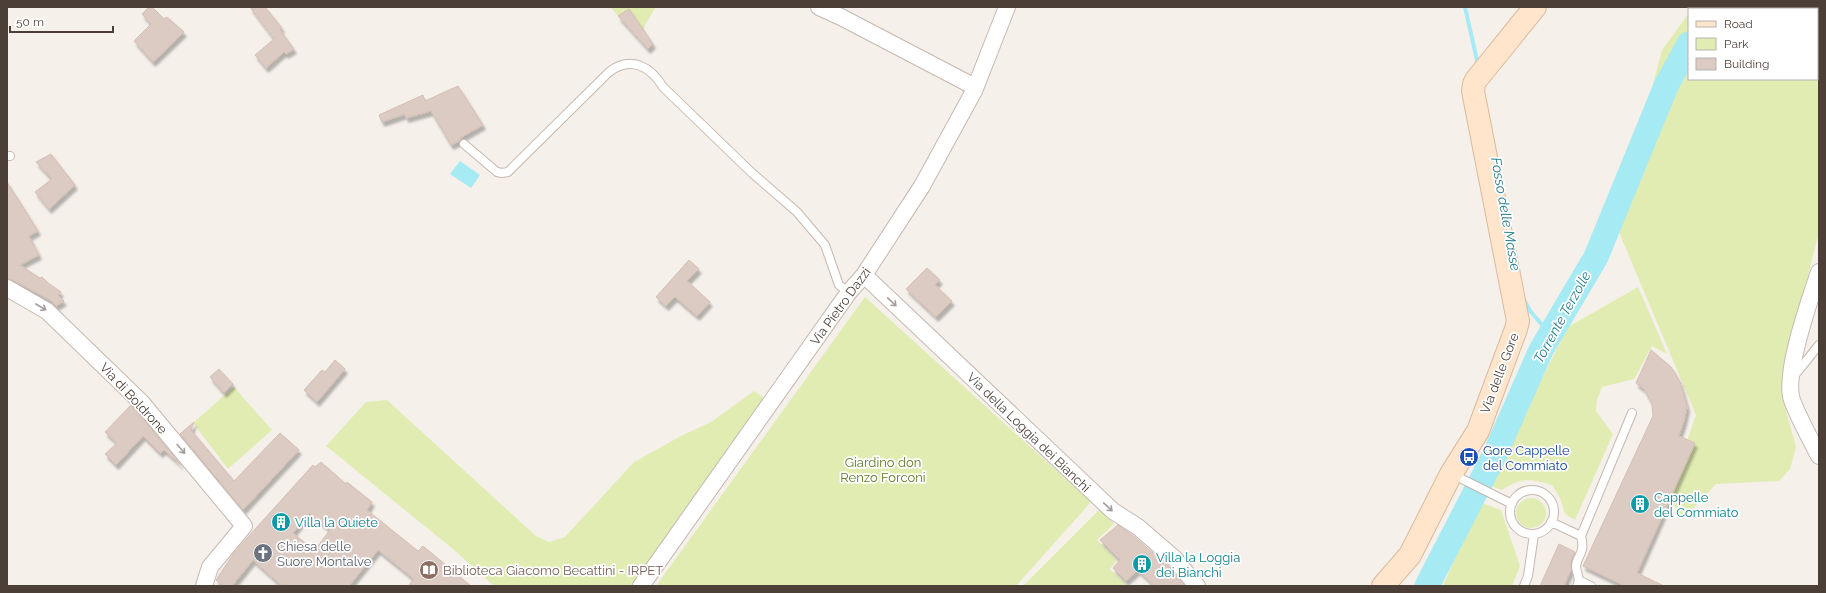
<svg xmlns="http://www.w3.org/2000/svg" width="1826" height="593" viewBox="0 0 1826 593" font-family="Raleway,sans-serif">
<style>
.green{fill:#e1ecb3}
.water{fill:#a6eaf4}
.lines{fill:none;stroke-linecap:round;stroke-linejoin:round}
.stream{stroke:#a6eaf4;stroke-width:4}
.river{stroke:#a6eaf4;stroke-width:25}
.building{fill:#dccbc3;stroke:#d4beb3;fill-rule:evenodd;filter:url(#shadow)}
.lane-casing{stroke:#c5b8b0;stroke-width:10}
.street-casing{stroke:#c5b8b0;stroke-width:18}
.secondary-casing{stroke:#dbb99b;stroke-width:24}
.lane{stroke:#fff;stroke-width:8}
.street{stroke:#fff;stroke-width:16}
.secondary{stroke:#ffe5cc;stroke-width:22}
.oneway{stroke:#a59f9c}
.labels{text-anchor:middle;stroke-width:3.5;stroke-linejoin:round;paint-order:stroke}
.street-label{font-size:13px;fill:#4b3f38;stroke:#fff}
.transit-label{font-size:13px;fill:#164399;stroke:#fff;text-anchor:start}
.park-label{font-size:13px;fill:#5e7b26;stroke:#fff}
.culture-label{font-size:13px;fill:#0d838f;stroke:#fff;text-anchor:start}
.worship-label{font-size:13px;fill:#5b616d;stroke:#fff;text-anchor:start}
.education-label{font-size:13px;fill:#785e54;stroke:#fff;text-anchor:start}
.water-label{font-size:14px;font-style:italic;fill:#227b8a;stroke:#fff}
</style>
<defs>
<filter id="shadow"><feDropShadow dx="2.5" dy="4.5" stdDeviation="1" flood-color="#0004"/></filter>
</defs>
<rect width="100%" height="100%" fill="#f6f0eb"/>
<!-- green -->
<path class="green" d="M610,7H656L645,25L641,41Z
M1693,7H1819V232L1784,370L1786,411L1796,447L1790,469L1779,481L1716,484L1683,519L1668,496L1696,415L1616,225L1662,50L1689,13V79H1817V9H1692Z
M1638,287L1667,354L1652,346L1634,379L1602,387L1597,400L1596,411L1613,434L1575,520L1565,514L1560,498L1552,485C1531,479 1521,477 1502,490L1488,485L1568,327Z
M865,297L1091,502L1016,586H656Z
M234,387L272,430L228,469L193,423Z
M754,391L764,398L632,586H494L453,549L326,446L366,402L387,400L536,536L549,542L565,537L634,462L681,436L711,422Z
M1516 513a15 15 0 1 1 30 0a15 15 0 1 1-30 0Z
M1479,502L1501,510L1520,566L1512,586H1443Z
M1100,509L1114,524L1097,540L1117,560L1110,569L1128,586H1023Z"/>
<!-- water -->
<path class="water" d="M460,161L480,175L471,188L450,174Z"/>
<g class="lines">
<!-- stream -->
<path class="stream" d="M1465,7L1478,65
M1523,298L1531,312L1550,334"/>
<!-- river -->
<path class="river" d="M1710,9L1711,7
M1427,586L1495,454L1541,350L1596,257L1666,86L1689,44"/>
</g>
<!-- building -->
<path class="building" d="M149,7H152L164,19L167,17L184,32L153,62L134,41L151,24L142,14Z
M250,7H265L282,28L280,30L294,49L286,54L284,52L266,68L255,55L274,39Z
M629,9L653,44L648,49L618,16Z
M458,86L483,125L460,138L461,140L451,145L431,111L406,118L405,114L382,122L379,115L423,95L425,101Z
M51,154L75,185L49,209L35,192L52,179L36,162Z
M7,182L38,231L29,236L39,255L20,265L40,278L42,277L48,283L61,292L58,295L64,301L56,306L50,300L7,277Z
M689,260L699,269L687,281L710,302L697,316L675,297L666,306L656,297Z
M927,268L940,280L935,285L952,301L936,317L906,289Z
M1651,350L1671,367L1680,382L1687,407L1684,421L1679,436L1695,443L1637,573L1664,586H1625L1583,566L1653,416L1652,404L1644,389L1636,383Z
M335,360L345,369L317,402L304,390L322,370L325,372Z
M219,369L233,384L224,393L210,377Z
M131,405L135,409L181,465L164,450L160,453L143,436L116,465L105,454L117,443L105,432Z
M194,422L191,430L234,481L280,433L299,450L243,510L180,434Z
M321,462L346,484L347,482L372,502L367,510L418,551L423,546L471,586H408L414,579L378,550L349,586H282L253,560L232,586H223L216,580L234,553L248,537L313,465L315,467ZM309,513L330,530L318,546L313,542L309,546L293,533Z
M1118,525L1132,535L1167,565L1185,586H1155L1138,570L1126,581L1113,568L1120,560L1100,540Z
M1559,544L1575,552L1571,561V570L1564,586H1540Z"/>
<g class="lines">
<!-- lane casing -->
<g class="lane-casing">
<path id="lane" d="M464,144L497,172L502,173L508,172L609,72C631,55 651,67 663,87L752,173L797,212L825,245L839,285L849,292
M7,156H10
M1794,376L1819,345
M1452,474L1512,504
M1510 512a22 22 0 1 1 44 0a22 22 0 1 1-44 0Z
M1551,522L1581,536L1632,413
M1580,581L1591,586
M1524,586L1528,576L1534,534
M1577,586C1581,579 1577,575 1576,567C1576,555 1586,555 1581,536"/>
</g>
<!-- street casing -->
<g class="street-casing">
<path id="street" d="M819,7L841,17L975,87
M1819,272C1810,299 1783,375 1792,400C1799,419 1810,438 1819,456
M864,275L1113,511L1138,527L1174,558L1197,586
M7,288L47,311L142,403L244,526L210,567L204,586
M641,586L849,292L864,275L922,186L974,91L1007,7"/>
</g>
<!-- secondary casing -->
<g class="secondary-casing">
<path id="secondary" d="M1383,586L1410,555L1451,474L1478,431L1516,329L1518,321L1473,91L1474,84L1476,80L1535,7"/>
</g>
<!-- lane -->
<use href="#lane" class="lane"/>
<!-- street -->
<use href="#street" class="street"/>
<!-- secondary -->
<use href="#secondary" class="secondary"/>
</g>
<!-- one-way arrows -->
<defs><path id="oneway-shaft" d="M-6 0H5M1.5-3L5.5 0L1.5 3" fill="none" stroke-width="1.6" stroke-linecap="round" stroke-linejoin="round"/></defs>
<g class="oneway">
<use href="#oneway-shaft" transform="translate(892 302) rotate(44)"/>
<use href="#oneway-shaft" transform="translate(41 307) rotate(30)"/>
<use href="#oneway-shaft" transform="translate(181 449) rotate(50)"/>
<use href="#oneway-shaft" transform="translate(1108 507) rotate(43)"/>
</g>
<!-- icons -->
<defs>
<g id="bus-disc" transform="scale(1)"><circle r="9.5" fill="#1a4fb4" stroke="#fff"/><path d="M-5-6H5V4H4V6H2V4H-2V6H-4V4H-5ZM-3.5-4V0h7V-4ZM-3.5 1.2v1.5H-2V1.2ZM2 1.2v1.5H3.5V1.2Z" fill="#fff"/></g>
<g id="building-disc" transform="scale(1)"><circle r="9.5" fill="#0f9aa8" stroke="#fff"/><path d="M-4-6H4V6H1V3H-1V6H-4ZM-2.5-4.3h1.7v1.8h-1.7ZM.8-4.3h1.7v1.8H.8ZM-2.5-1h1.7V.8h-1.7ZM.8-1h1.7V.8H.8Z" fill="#fff"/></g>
<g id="church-disc" transform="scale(1)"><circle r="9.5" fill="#6b7280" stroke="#fff"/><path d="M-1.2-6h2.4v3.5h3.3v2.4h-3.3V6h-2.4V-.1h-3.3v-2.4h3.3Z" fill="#fff"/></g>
<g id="library-disc" transform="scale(1)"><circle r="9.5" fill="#8d6e63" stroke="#fff"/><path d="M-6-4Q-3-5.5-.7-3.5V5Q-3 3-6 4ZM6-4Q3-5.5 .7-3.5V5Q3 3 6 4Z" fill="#fff"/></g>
</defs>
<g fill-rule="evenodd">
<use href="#bus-disc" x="1469" y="457"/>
<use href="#building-disc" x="1640" y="504"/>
<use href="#building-disc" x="281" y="522"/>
<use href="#church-disc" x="263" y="553"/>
<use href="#building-disc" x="1142" y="564"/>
<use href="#library-disc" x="429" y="570"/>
</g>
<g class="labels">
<!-- street labels -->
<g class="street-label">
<text transform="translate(840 306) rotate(-54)" y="5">Via Pietro Dazzi</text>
<text transform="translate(1499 373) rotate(-69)" y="5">Via delle Gore</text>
<text transform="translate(134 398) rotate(47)" y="5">Via di Boldrone</text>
<text transform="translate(1029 432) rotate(44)" y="5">Via della Loggia dei Bianchi</text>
</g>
<!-- transit labels -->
<g class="transit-label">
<text x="1483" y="455">Gore Cappelle<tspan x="1483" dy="15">del Commiato</tspan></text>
</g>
<!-- park labels -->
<g class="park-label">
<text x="883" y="467">Giardino don<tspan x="883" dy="15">Renzo Forconi</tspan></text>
</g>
<!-- culture labels -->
<g class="culture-label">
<text x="1654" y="502">Cappelle<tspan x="1654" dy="15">del Commiato</tspan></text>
<text x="295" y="527">Villa la Quiete</text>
<text x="1156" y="562">Villa la Loggia<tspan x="1156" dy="15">dei Bianchi</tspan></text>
</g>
<!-- worship labels -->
<g class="worship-label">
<text x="277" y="551">Chiesa delle<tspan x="277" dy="15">Suore Montalve</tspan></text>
</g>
<!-- education labels -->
<g class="education-label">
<text x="443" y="575">Biblioteca Giacomo Becattini - IRPET</text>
</g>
<!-- water labels -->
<g class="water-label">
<text transform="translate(1506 214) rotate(80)" y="5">Fosso delle Masse</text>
<text transform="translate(1562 317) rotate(-61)" y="5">Torrente Terzolle</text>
</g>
</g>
<!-- border -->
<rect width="1826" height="593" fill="none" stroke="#4b3f38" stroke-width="16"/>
<!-- legend -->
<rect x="1688" y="8" width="130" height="72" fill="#ffffff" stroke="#b7b2af"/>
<rect x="1696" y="21" width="20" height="6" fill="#ffe5cc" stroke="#b7b2af"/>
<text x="1724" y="28" font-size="12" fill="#4b3f38">Road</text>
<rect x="1696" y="38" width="20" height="12" fill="#e1ecb3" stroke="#b7b2af"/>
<text x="1724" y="48" font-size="12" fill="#4b3f38">Park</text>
<rect x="1696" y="58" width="20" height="12" fill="#dccbc3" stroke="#b7b2af"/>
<text x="1724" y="68" font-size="12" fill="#4b3f38">Building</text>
<!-- scale -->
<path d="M10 26v6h103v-6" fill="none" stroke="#4b3f38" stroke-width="2"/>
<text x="16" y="26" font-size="12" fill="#4b3f38" stroke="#ffffff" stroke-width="3" paint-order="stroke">50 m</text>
</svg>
